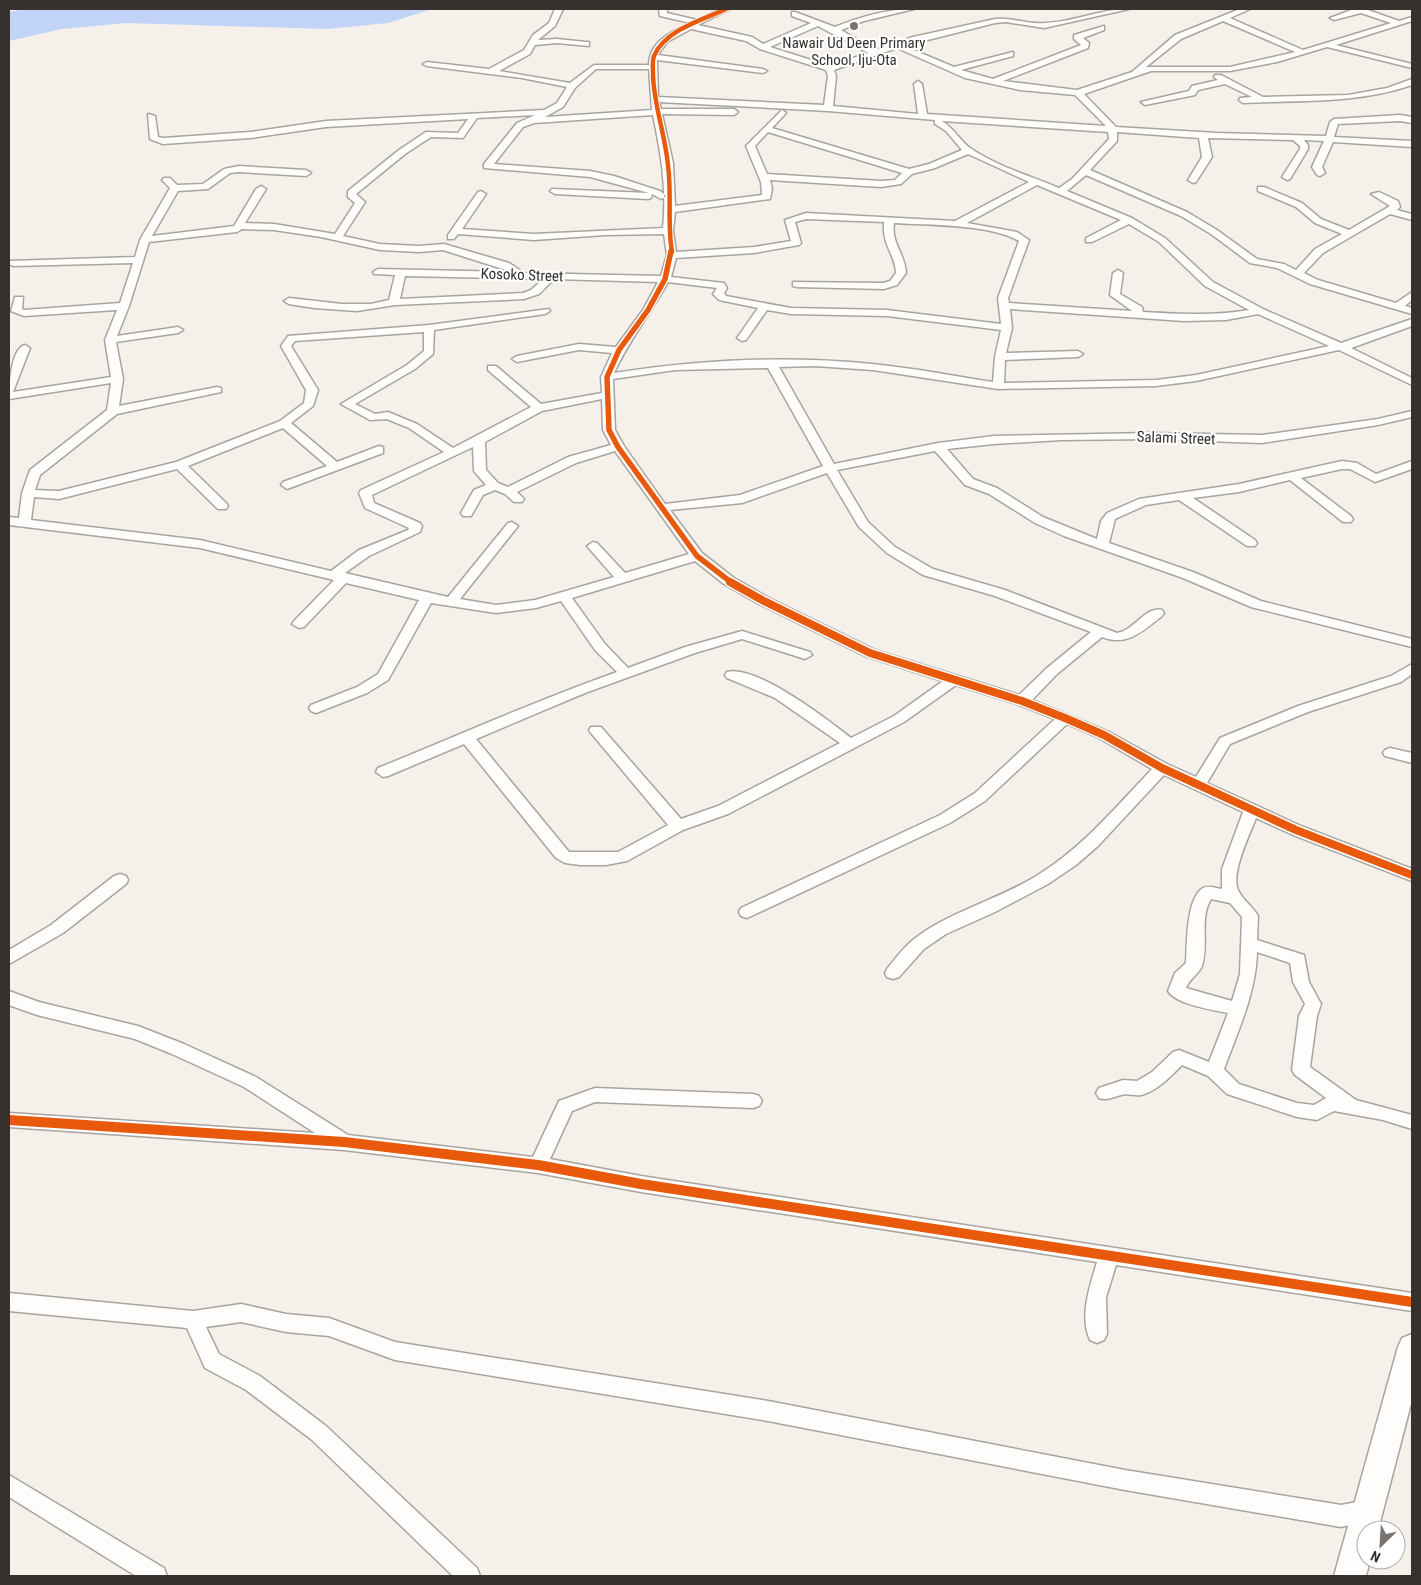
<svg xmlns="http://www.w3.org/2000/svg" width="1421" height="1585" viewBox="0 0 1421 1585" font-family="'Roboto Condensed',sans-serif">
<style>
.water{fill:#c1d4f7}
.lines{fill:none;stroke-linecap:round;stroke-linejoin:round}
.minor-casing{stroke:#a8a49f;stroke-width:3}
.secondary-casing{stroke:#a8a49f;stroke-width:3}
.minor{fill:#fefdfc;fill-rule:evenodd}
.secondary{fill:#fefdfc;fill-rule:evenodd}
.cycleway-far3-casing{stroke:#fff;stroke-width:6}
.cycleway-far2-casing{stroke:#fff;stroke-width:8}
.cycleway-far1-casing{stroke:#fff;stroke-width:11}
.cycleway-casing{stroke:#fff;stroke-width:13}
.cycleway-far3{stroke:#e8590c;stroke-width:4.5}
.cycleway-far2{stroke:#e8590c;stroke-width:5.5}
.cycleway-far1{stroke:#e8590c;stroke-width:8}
.cycleway{stroke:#e8590c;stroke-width:10}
.poi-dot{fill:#79746f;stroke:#fff;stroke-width:2}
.labels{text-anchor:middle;stroke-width:4.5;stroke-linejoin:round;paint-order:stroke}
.far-poi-label{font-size:15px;fill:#36312d;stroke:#fff}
.far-street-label{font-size:15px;fill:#36312d;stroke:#fff}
</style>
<rect width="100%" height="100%" fill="#f6f0ea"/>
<!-- water -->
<path class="water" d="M23,9H432L388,23L327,29L126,23L62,29L9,41V12Z"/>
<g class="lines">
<!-- minor casing -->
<g class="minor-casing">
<path id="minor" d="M555,9H563L555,26L538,40L557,39L586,42H589V46L557,43L535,45L530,54L499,71L570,83L594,65H649C649,41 673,31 691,23L660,16L659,9H667V13L697,20L720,9H730L698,25L752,37L763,44L811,23L792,16V12H795L835,27C860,17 886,9 914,9L864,21L841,30L875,50L913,37L995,19C1012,17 1028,25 1045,23C1073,22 1100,9 1129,9L1044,28L1006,22L995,23L904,46L954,67L1013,52V56L961,70L993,79L1081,45L1074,39V35L1104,26V30L1083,38L1089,43L1088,48L1003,81L1077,90L1132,72L1175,35L1240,9H1250L1230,18L1303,50L1391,23L1361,13L1334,20L1330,18L1354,9H1365L1399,21L1412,17V21L1336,45L1412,64V68L1327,47L1277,62L1230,71H1151L1084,94L1116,127L1217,133L1326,136L1330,122L1334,119L1400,115L1412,117V123L1400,121L1338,124L1334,137L1412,141V147L1333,142L1322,167L1325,173L1320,176L1317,175L1312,167L1324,141L1304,140L1308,145V149L1290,179L1287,180L1282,177L1300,149V146L1293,140L1208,138L1212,157L1196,182L1193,183L1188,180L1202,157L1199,138L1117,132V141L1090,170L1187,212L1217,230L1257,259L1284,264L1296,270L1315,249L1342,234L1315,223L1296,207L1258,191V187H1264L1302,203L1321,219L1349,230L1390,206L1371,194L1379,192L1398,201L1400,207L1397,210L1412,214V220L1390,214L1323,253L1304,273L1318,280L1396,303L1412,292V300L1405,306L1412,308V314L1310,284L1277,268L1250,263L1211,234L1181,216L1086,175L1067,191L1132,218L1165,238L1213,282L1263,309L1341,343L1412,319V326L1351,348L1412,378V385L1339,350L1196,381L1156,386L998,389L873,370L815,366L779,367L834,464L938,443L994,436L1151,433L1262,435L1378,419L1412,411V417L1378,425L1262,443L1151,439L1061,440L994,444L947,449L973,479L997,488L1043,517L1097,539L1101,521L1107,513L1139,499L1239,484L1342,461L1357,463L1376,474L1412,461V469L1375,482L1350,469H1342L1301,478L1351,516L1353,519L1351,522H1343L1290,480L1239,492L1193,498L1255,540L1257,543L1255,546H1247L1179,500L1146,505L1115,519L1109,543L1193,572L1261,601L1412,639V647L1251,607L1183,578L1064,536L1035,523L989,494L965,485L935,451L837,470L868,522L895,547L933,569L1005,590L1117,633C1134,631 1145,606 1162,610L1164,613L1162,616C1143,631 1127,647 1102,637L1057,674L1032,700L1109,732L1167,764L1196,777L1220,738L1298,706L1391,676L1412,664V674L1401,682L1308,712L1230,744L1207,783L1301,826L1412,869V881L1291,834L1256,818C1250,834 1229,876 1239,892C1244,901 1253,907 1258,916L1257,940L1304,955L1309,982L1321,1004L1317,1016L1310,1067L1356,1100L1412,1115V1129L1383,1120L1334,1111L1317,1120L1297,1117L1227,1094L1208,1076L1182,1065C1171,1076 1156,1092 1141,1095C1134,1096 1127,1093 1121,1095C1113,1097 1107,1101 1099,1098L1096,1093L1099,1088L1123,1080L1137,1081L1152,1072L1173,1052L1179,1050L1209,1062L1228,1013C1213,1010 1175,1004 1168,991L1175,973L1186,963C1187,945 1186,898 1203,888C1208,885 1216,888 1222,889V869L1243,812L1164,775L1098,846L1076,865L1048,884L995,912L946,934L924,949L899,977L893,979L887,977L885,973L887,969C895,959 903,948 913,940C945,913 1000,899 1038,875C1083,847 1116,807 1152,769L1099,738L1067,724L985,801L950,823L747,918L741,916L739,912L741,908L940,815L975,793L1055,719L1017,704L956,685L904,722L728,814L683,830L627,861L606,865H580L565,863L556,858L464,744L388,776L383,777L376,772L378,768C457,736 535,701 617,672L595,650L561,601L536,608L496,613L431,603L388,680L367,693L316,713L311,711L309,708L311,705L357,687L378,674L419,600L346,583L304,627L299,628L292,624L294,621L334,580L200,548L9,525V517L19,518L22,493L30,470L107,410L111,383L9,399C9,387 11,348 25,345L30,348L13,392L111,377L105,340L117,310L24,316L11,311L15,297H23L22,309L24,310L120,303L133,263L13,266L9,264V261L135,257L140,240L170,188L162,180L164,178H170L177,185L203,184L224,169L239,166L306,170L311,173L306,176L239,172L230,173L208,189L178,191L152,236L234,226L256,189L261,186L266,189L245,223L274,224L335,234L355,203L348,197V191L399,150L426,132L458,133L468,119L326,127L250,138L163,144L150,139L148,114L155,116L158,137L163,138L250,132L326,121L544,110L557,103L567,87L522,78L427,66L423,64L427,62L489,69L524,50L533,35L549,23ZM1223,21L1295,52L1230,67H1146L1181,39ZM818,26L868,53L830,66L770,47ZM691,29L746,41L760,49L826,70L828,76L824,105L658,97L657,60L763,73L767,71L763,69L658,55L667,42ZM897,48L965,78L1020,90L1075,95L1106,126L927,114L922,84L918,81L914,84L918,114L833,106L836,76L834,70ZM596,69H649L652,110L545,117L563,107L575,88ZM659,102L828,111L935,120V124L946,131L962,150L929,164L909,169L772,128L786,113L782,110L746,146L761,182L762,195L675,206L673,163L662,114L734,115L738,112L734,109H661ZM535,115L517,123L484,164V168L590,177L649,193L552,189L550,191L555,194L648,199L651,198L652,194L661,199L666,196L660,191L614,176L590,171L494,164L523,127L534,123L653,115C661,154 667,188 663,228L534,234L462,229L486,194L481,191L478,192L448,235V239H454L458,234L534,240L605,235L664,234L667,255L661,276L524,273L509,263L444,244L419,246L380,244L343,236L365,202L356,194L405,154L431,137L463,138L477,118ZM942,121L1108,132L1109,139L1072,179L1059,188C1031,176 999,167 973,150C961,143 955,129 942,121ZM768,132L902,173L895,180L881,181L767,174L755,146ZM968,154L1029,182L955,221L806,213L785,220L791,241L754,247L676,252L673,231L675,212L770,199L772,189L770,180L881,187L901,184L912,174L935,168ZM1037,185L1121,220L1086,238V242H1092L1129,224L1159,242L1205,286L1249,310C1213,316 1179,314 1143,312L1142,307L1120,294L1123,273L1118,270L1113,273L1110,295L1132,311L1009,303L1008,298L1029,240L1017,232L967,223ZM806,219L884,222C882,246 895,253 896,273L890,281L883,283L793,282V286L797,287L884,289L897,285L906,273C905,253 891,244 894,223C927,225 991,224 1019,241L998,298L1001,324L887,310L791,308L726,296L724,293L727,288L724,283L671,277L676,258L754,253L799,245L801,243L795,222ZM242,229L274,230L321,237L380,250L419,252L443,250L512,272L378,269L373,272L374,274L395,275L389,300L371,304H342L289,298L284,301L289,304L314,308L357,311L395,305L524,299L539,294L554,279L658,282L643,310L616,347L579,344L517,356L512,359L517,362L579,350L612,353L601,377L602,393L541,404L496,366H488V370L531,407L453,448L417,424L388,412L375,414L355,404L415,369L433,354L434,330L545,314L550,311L549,309L429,325L288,336L281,346L306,390L304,403L280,421L176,462L59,491L35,490L40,475L117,414L221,392V388L217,387L119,406L123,379L116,342L178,333L183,330L178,327L117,336L129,306L149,242L237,232ZM405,276L543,279L531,290L523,293L400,299ZM668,282L717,288L713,294L719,300L758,308L737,338L742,341L746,340L767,310L791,314L887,316L1001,330L995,357L993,382C953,376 913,368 872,364C787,355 699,360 614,373C629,340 651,313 668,282ZM1010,309L1184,321L1226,320L1258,314L1329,346L1196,375L1156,380L1004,383L1005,360L1078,357L1083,354L1078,351L1006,353L1012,328ZM424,332V351L407,365L341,404L370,420L387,419L409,428L444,452L361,490L359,493L365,508L409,528L408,530L359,550L331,571L200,540L31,520L34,497L59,499L177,469L218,509H226L228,506L226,503L188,466L283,428L327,466L283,482L281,485L287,489L383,453V447L379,446L337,462L291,423L313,406L318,390L291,346L295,341ZM768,368L823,466L740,495L665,504L624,446L615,430L613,379L675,370ZM602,399L603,430L611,445L568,457L508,487L498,483L486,470L485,442L542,411ZM473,447L474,471L486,485L474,490L461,513L463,516H471L483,495L495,490L505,494L514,502H522L524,499L517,492L576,463L615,451L689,554L625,573L597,543L593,542L587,546L614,577L535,600L496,605L460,599L518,526L512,522L508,523L448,597L345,573L369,556L420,532L422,526L420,523L374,503L372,495ZM827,473L859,527L887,553L923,575L995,596L1091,632L1047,668L1019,695L875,650L767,597L734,578L702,553L670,510L742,503ZM695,561L724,584L757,603L865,656L943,681L894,716L851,738C828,720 756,664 727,672L725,675L727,678L775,698L840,743L718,806L681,819L601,727H591L589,730L591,733L668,825L618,852H569L476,739L585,693L695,653L742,639L805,659L812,655L810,652L742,631L685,647L628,668L605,644L572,598ZM1211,899L1230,903L1242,917L1240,974L1232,1001L1186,988C1189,979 1199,974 1202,966C1209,944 1199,919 1211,899ZM1257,952L1290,963L1293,982L1305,1004L1299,1016L1292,1070L1295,1075L1326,1098L1314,1105L1297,1103L1239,1084L1224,1069C1238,1031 1256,993 1257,952Z
M1215,75H1221L1263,97L1348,95L1387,88L1412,79V85C1356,104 1301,100 1243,103L1239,100L1240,98L1252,97L1225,84L1198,90L1195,95L1145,105L1141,102L1189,91L1192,86L1218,80L1214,77Z
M1390,748L1412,753V763L1385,756L1383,753L1385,750Z
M120,874L126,876L128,880L126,884L63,933L9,964V950L51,925L114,876Z
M9,991L39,1002L138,1026L184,1044L256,1077L348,1135L533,1157L559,1101L595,1088L753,1094L759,1096L762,1101L759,1106L753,1108L595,1102L572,1111L550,1159L641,1176L1412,1293V1311L1116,1265L1106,1297L1107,1334L1104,1340L1097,1343L1090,1340C1079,1316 1090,1286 1097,1262L641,1192L538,1173L344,1150L9,1127V1113L315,1133L244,1087L172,1054L135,1039L37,1015L9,1005Z
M9,1293L193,1311L241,1304L286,1314L329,1318L395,1342L768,1401L1125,1470L1341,1505L1368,1500L1376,1503L1379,1511L1376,1519L1341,1527L1125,1490L768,1421L395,1360L329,1336L286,1332L241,1322L206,1327L219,1354L260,1376L326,1426L477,1568L480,1576H453L312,1440L246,1390L205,1368L187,1328L9,1311Z
M9,1475L164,1568L167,1576H136L9,1497Z"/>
</g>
<!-- secondary casing -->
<g class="secondary-casing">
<path id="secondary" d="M1412,1334V1400L1378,1530H1366V1560H1370L1366,1576H1334L1398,1347L1402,1338Z"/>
</g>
<!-- minor -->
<use href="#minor" class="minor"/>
<!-- secondary -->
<use href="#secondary" class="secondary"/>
<!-- cycleway-far3 casing -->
<g class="cycleway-far3-casing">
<path id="cycleway-far3" d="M672,252C667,223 672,195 668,165C665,134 654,106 653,75C653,69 652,61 654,56C665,30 702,20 726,9"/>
</g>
<!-- cycleway-far2 casing -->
<g class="cycleway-far2-casing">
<path id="cycleway-far2" d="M671,251L665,279L648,310L619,350L607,377L609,430L618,447L697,556L732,583"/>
</g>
<!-- cycleway-far1 casing -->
<g class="cycleway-far1-casing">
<path id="cycleway-far1" d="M730,582L762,600L870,653L1022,701L1065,718L1104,735L1162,768L1296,830L1412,875"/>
</g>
<!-- cycleway casing -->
<g class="cycleway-casing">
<path id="cycleway" d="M9,1120L344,1142L538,1165L641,1184L1412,1302"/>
</g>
<!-- cycleway-far3 -->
<use href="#cycleway-far3" class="cycleway-far3"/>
<!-- cycleway-far2 -->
<use href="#cycleway-far2" class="cycleway-far2"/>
<!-- cycleway-far1 -->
<use href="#cycleway-far1" class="cycleway-far1"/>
<!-- cycleway -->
<use href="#cycleway" class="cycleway"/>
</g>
<!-- markers -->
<circle class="poi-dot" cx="854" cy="26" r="5"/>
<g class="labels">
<!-- far-poi labels -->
<g class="far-poi-label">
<text x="854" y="48">Nawair Ud Deen Primary<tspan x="854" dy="17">School, Iju-Ota</tspan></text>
</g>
<!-- far-street labels -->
<g class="far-street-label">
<text transform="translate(522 275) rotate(2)" y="5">Kosoko Street</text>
<text transform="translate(1176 438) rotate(2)" y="5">Salami Street</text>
</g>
</g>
<!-- border -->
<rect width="1421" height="1585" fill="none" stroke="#36312d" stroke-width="20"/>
<!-- north arrow -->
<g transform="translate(1381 1545) rotate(205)"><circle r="24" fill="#ffffff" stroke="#afadab"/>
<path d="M0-4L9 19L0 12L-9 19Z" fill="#79746f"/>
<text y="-8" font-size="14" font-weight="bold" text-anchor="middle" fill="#36312d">N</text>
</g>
</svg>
